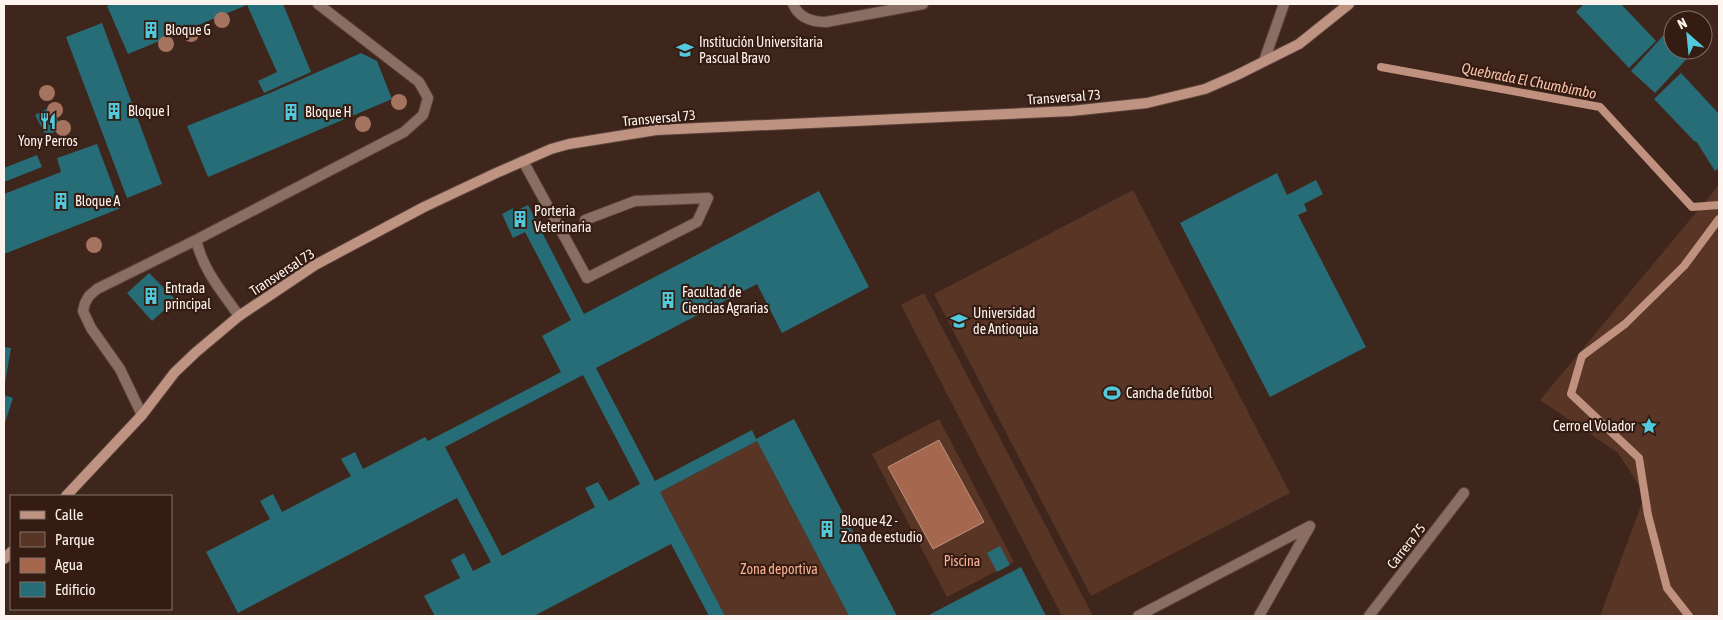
<svg xmlns="http://www.w3.org/2000/svg" width="1723" height="620" viewBox="0 0 1723 620" font-family="'Asap Condensed',sans-serif">
<style>
.green{fill:#593526}
.water{fill:#a5674e;stroke:#bf917e}
.lines{fill:none;stroke-linecap:round;stroke-linejoin:round}
.stream{stroke:#bf917e;stroke-width:8}
.building{fill:#266d77;fill-rule:evenodd}
.lane-casing{stroke:#5a433a;stroke-width:12}
.street-casing{stroke:#5a433a;stroke-width:12}
.secondary-casing{stroke:#5a433a;stroke-width:12}
.lane{stroke:#8a6e63;stroke-width:10}
.street{stroke:#8a6e63;stroke-width:10}
.secondary{stroke:#bf9381;stroke-width:10}
.tree{fill:#a6735f}
.labels{text-anchor:middle;stroke-width:4.5;stroke-linejoin:round;paint-order:stroke}
.poi-label{font-size:14px;fill:#fdf3ef;stroke:#341c12;text-anchor:start}
.street-label{font-size:14px;fill:#fdf3ef;stroke:#341c12}
.park-label{font-size:14px;fill:#fbb295;stroke:#341c12}
.water-label{font-size:15px;font-style:italic;fill:#f9c2ab;stroke:#341c12}
</style>
<rect width="100%" height="100%" fill="#3f261c"/>
<!-- green -->
<path class="green" d="M1719,185V616H1600L1645,495L1618,453L1540,400Z
M1133,190L1290,493L1091,596L934,294Z
M924,293L1093,616H1062L901,305Z
M939,419L1014,562L947,597L872,454Z
M757,441L849,616H725L660,492Z"/>
<!-- water -->
<path class="water" d="M939,440L984,522L933,549L888,467Z"/>
<g class="lines">
<!-- stream -->
<path class="stream" d="M1381,67L1600,107L1692,207L1719,205
M1689,616L1667,588L1648,515L1639,458L1571,394L1582,356L1625,324L1684,266L1719,219"/>
</g>
<!-- building -->
<path class="building" d="M113,4H283L311,72L264,93L258,81L277,72L247,5L128,54L107,6Z
M1584,4H1621L1656,41L1629,68L1576,12Z
M102,23L162,184L127,198L66,37Z
M1673,25V50H1695L1655,93L1631,71Z
M361,53L377,61L392,99L208,177L187,126L270,93Z
M1681,73L1719,114V168L1715,171L1696,141L1695,142L1654,99Z
M51,107L62,128L46,136L35,115Z
M97,144L121,208L4,254V194L61,172L57,158Z
M37,155L42,167L4,182V168Z
M1277,173L1287,195L1316,180L1323,194L1304,204L1307,211L1298,215L1366,347L1270,397L1180,223Z
M819,191L869,287L782,333L757,284L596,368L655,481L752,430L756,439L794,419L897,616H849L757,441L660,492L725,616H709L671,544L534,616H435L424,596L460,578L451,560L464,553L473,571L491,562L457,498L238,613L206,552L270,519L260,501L273,494L282,512L351,476L341,459L355,452L363,469L425,437L428,441L561,372L542,336L571,320L525,232L513,238L502,214L513,208L514,212L528,205L584,314ZM583,375L640,484L609,501L598,482L585,488L595,507L502,556L445,447Z
M149,273L176,300L152,321L127,293Z
M4,347L11,348L5,383H4Z
M4,395L13,398L4,426Z
M1000,546L1010,565L997,572L987,553Z
M1021,567L1046,616H927Z"/>
<g class="lines">
<!-- lane casing -->
<g class="lane-casing">
<path id="lane" d="M793,4C799,18 812,22 826,22L923,4
M1264,61L1284,4
M523,161L587,278L697,222L708,198L635,201L585,220
M196,240C204,272 221,290 239,316
M142,415L120,369L91,328L83,311L85,303L89,296L97,289L196,240L404,132L423,115L428,98L419,82L318,4
M1138,616L1310,526L1259,616"/>
</g>
<!-- street casing -->
<g class="street-casing">
<path id="street" d="M1369,616L1464,493"/>
</g>
<!-- secondary casing -->
<g class="secondary-casing">
<path id="secondary" d="M66,496L142,415L175,372L195,353L239,316L315,265L424,207L494,174L551,149L569,144L656,130L1071,111L1147,103L1205,89L1237,75L1299,44L1349,4
M4,559L11,552"/>
</g>
<!-- lane -->
<use href="#lane" class="lane"/>
<!-- street -->
<use href="#street" class="street"/>
<!-- secondary -->
<use href="#secondary" class="secondary"/>
</g>
<!-- trees -->
<g class="tree">
<circle cx="222" cy="20" r="8"/>
<circle cx="191" cy="34" r="8"/>
<circle cx="166" cy="44" r="8"/>
<circle cx="47" cy="93" r="8"/>
<circle cx="399" cy="102" r="8"/>
<circle cx="55" cy="110" r="8"/>
<circle cx="363" cy="124" r="8"/>
<circle cx="63" cy="128" r="8"/>
<circle cx="94" cy="245" r="8"/>
</g>
<!-- icons -->
<defs>
<g id="building-bare" transform="scale(1.35)"><path d="M-4-6H4V6H1V3H-1V6H-4ZM-2.5-4.3h1.7v1.8h-1.7ZM.8-4.3h1.7v1.8H.8ZM-2.5-1h1.7V.8h-1.7ZM.8-1h1.7V.8H.8Z" fill="#53cadc" stroke="#341c12" stroke-width="2.5" paint-order="stroke"/></g>
<g id="university-bare" transform="scale(1.35)"><path d="M0-5L7-2L0 1L-7-2ZM-4 1L0 2.5L4 1V4Q0 6-4 4Z" fill="#53cadc" stroke="#341c12" stroke-width="2.5" paint-order="stroke"/></g>
<g id="restaurant-bare" transform="scale(1.35)"><path d="M-5-6h1v4h1v-4h1v4h1v-4h1v5L-1.5 .5V6h-2V.5L-5-1ZM5-6V6H3V1.5H1.5Q1.5-4 5-6Z" fill="#53cadc" stroke="#341c12" stroke-width="2.5" paint-order="stroke"/></g>
<g id="stadium-bare" transform="scale(1.35)"><path d="M0-5a6.5 5 0 1 0 0 10a6.5 5 0 1 0 0-10ZM-3.5-1.8h7v3.6h-7Z" fill="#53cadc" stroke="#341c12" stroke-width="2.5" paint-order="stroke"/></g>
<g id="sight-bare" transform="scale(1.35)"><path d="M0-6L1.8-2.2L6-1.7L2.9 1.2L3.7 5.4L0 3.3L-3.7 5.4L-2.9 1.2L-6-1.7L-1.8-2.2Z" fill="#53cadc" stroke="#341c12" stroke-width="2.5" paint-order="stroke"/></g>
</defs>
<g fill-rule="evenodd">
<use href="#building-bare" x="151" y="30"/>
<use href="#university-bare" x="685" y="50"/>
<use href="#building-bare" x="114" y="111"/>
<use href="#building-bare" x="291" y="112"/>
<use href="#restaurant-bare" x="48" y="121"/>
<use href="#building-bare" x="61" y="201"/>
<use href="#building-bare" x="520" y="219"/>
<use href="#building-bare" x="151" y="296"/>
<use href="#building-bare" x="668" y="300"/>
<use href="#university-bare" x="959" y="321"/>
<use href="#stadium-bare" x="1112" y="393"/>
<use href="#sight-bare" x="1649" y="426"/>
<use href="#building-bare" x="827" y="529"/>
</g>
<g class="labels">
<!-- poi labels -->
<g class="poi-label">
<text x="165" y="35">Bloque G</text>
<text x="699" y="47">Institución Universitaria<tspan x="699" dy="16">Pascual Bravo</tspan></text>
<text x="128" y="116">Bloque I</text>
<text x="305" y="117">Bloque H</text>
<text x="48" y="146" text-anchor="middle">Yony Perros</text>
<text x="75" y="206">Bloque A</text>
<text x="534" y="216">Porteria<tspan x="534" dy="16">Veterinaria</tspan></text>
<text x="165" y="293">Entrada<tspan x="165" dy="16">principal</tspan></text>
<text x="682" y="297">Facultad de<tspan x="682" dy="16">Ciencias Agrarias</tspan></text>
<text x="973" y="318">Universidad<tspan x="973" dy="16">de Antioquia</tspan></text>
<text x="1126" y="398">Cancha de fútbol</text>
<text x="1635" y="431" text-anchor="end">Cerro el Volador</text>
<text x="841" y="526">Bloque 42 -<tspan x="841" dy="16">Zona de estudio</tspan></text>
</g>
<!-- street labels -->
<g class="street-label">
<text transform="translate(1064 97) rotate(-4)" y="5">Transversal 73</text>
<text transform="translate(659 118) rotate(-5)" y="5">Transversal 73</text>
<text transform="translate(282 272) rotate(-33)" y="5">Transversal 73</text>
<text transform="translate(1406 546) rotate(-52)" y="5">Carrera 75</text>
</g>
<!-- park labels -->
<g class="park-label">
<text x="962" y="566">Piscina</text>
<text x="779" y="574">Zona deportiva</text>
</g>
<!-- water labels -->
<g class="water-label">
<text transform="translate(1529 81) rotate(11)" y="5">Quebrada El Chumbimbo</text>
</g>
</g>
<!-- border -->
<rect width="1723" height="620" fill="none" stroke="#fdf3ef" stroke-width="10"/>
<!-- legend -->
<rect x="10" y="495" width="162" height="115" fill="#341c12" stroke="#84726a"/>
<rect x="20" y="511" width="25" height="8" fill="#bf9381" stroke="#84726a"/>
<text x="55" y="520" font-size="15" fill="#fdf3ef">Calle</text>
<rect x="20" y="532" width="25" height="15" fill="#593526" stroke="#84726a"/>
<text x="55" y="545" font-size="15" fill="#fdf3ef">Parque</text>
<rect x="20" y="558" width="25" height="15" fill="#a5674e" stroke="#84726a"/>
<text x="55" y="570" font-size="15" fill="#fdf3ef">Agua</text>
<rect x="20" y="582" width="25" height="15" fill="#266d77" stroke="#84726a"/>
<text x="55" y="595" font-size="15" fill="#fdf3ef">Edificio</text>
<!-- north arrow -->
<g transform="translate(1688 35) rotate(333)"><circle r="24" fill="#341c12" stroke="#84726a"/>
<path d="M0-4L9 19L0 12L-9 19Z" fill="#53cadc"/>
<text y="-8" font-size="14" font-weight="bold" text-anchor="middle" fill="#fdf3ef">N</text>
</g>
</svg>
